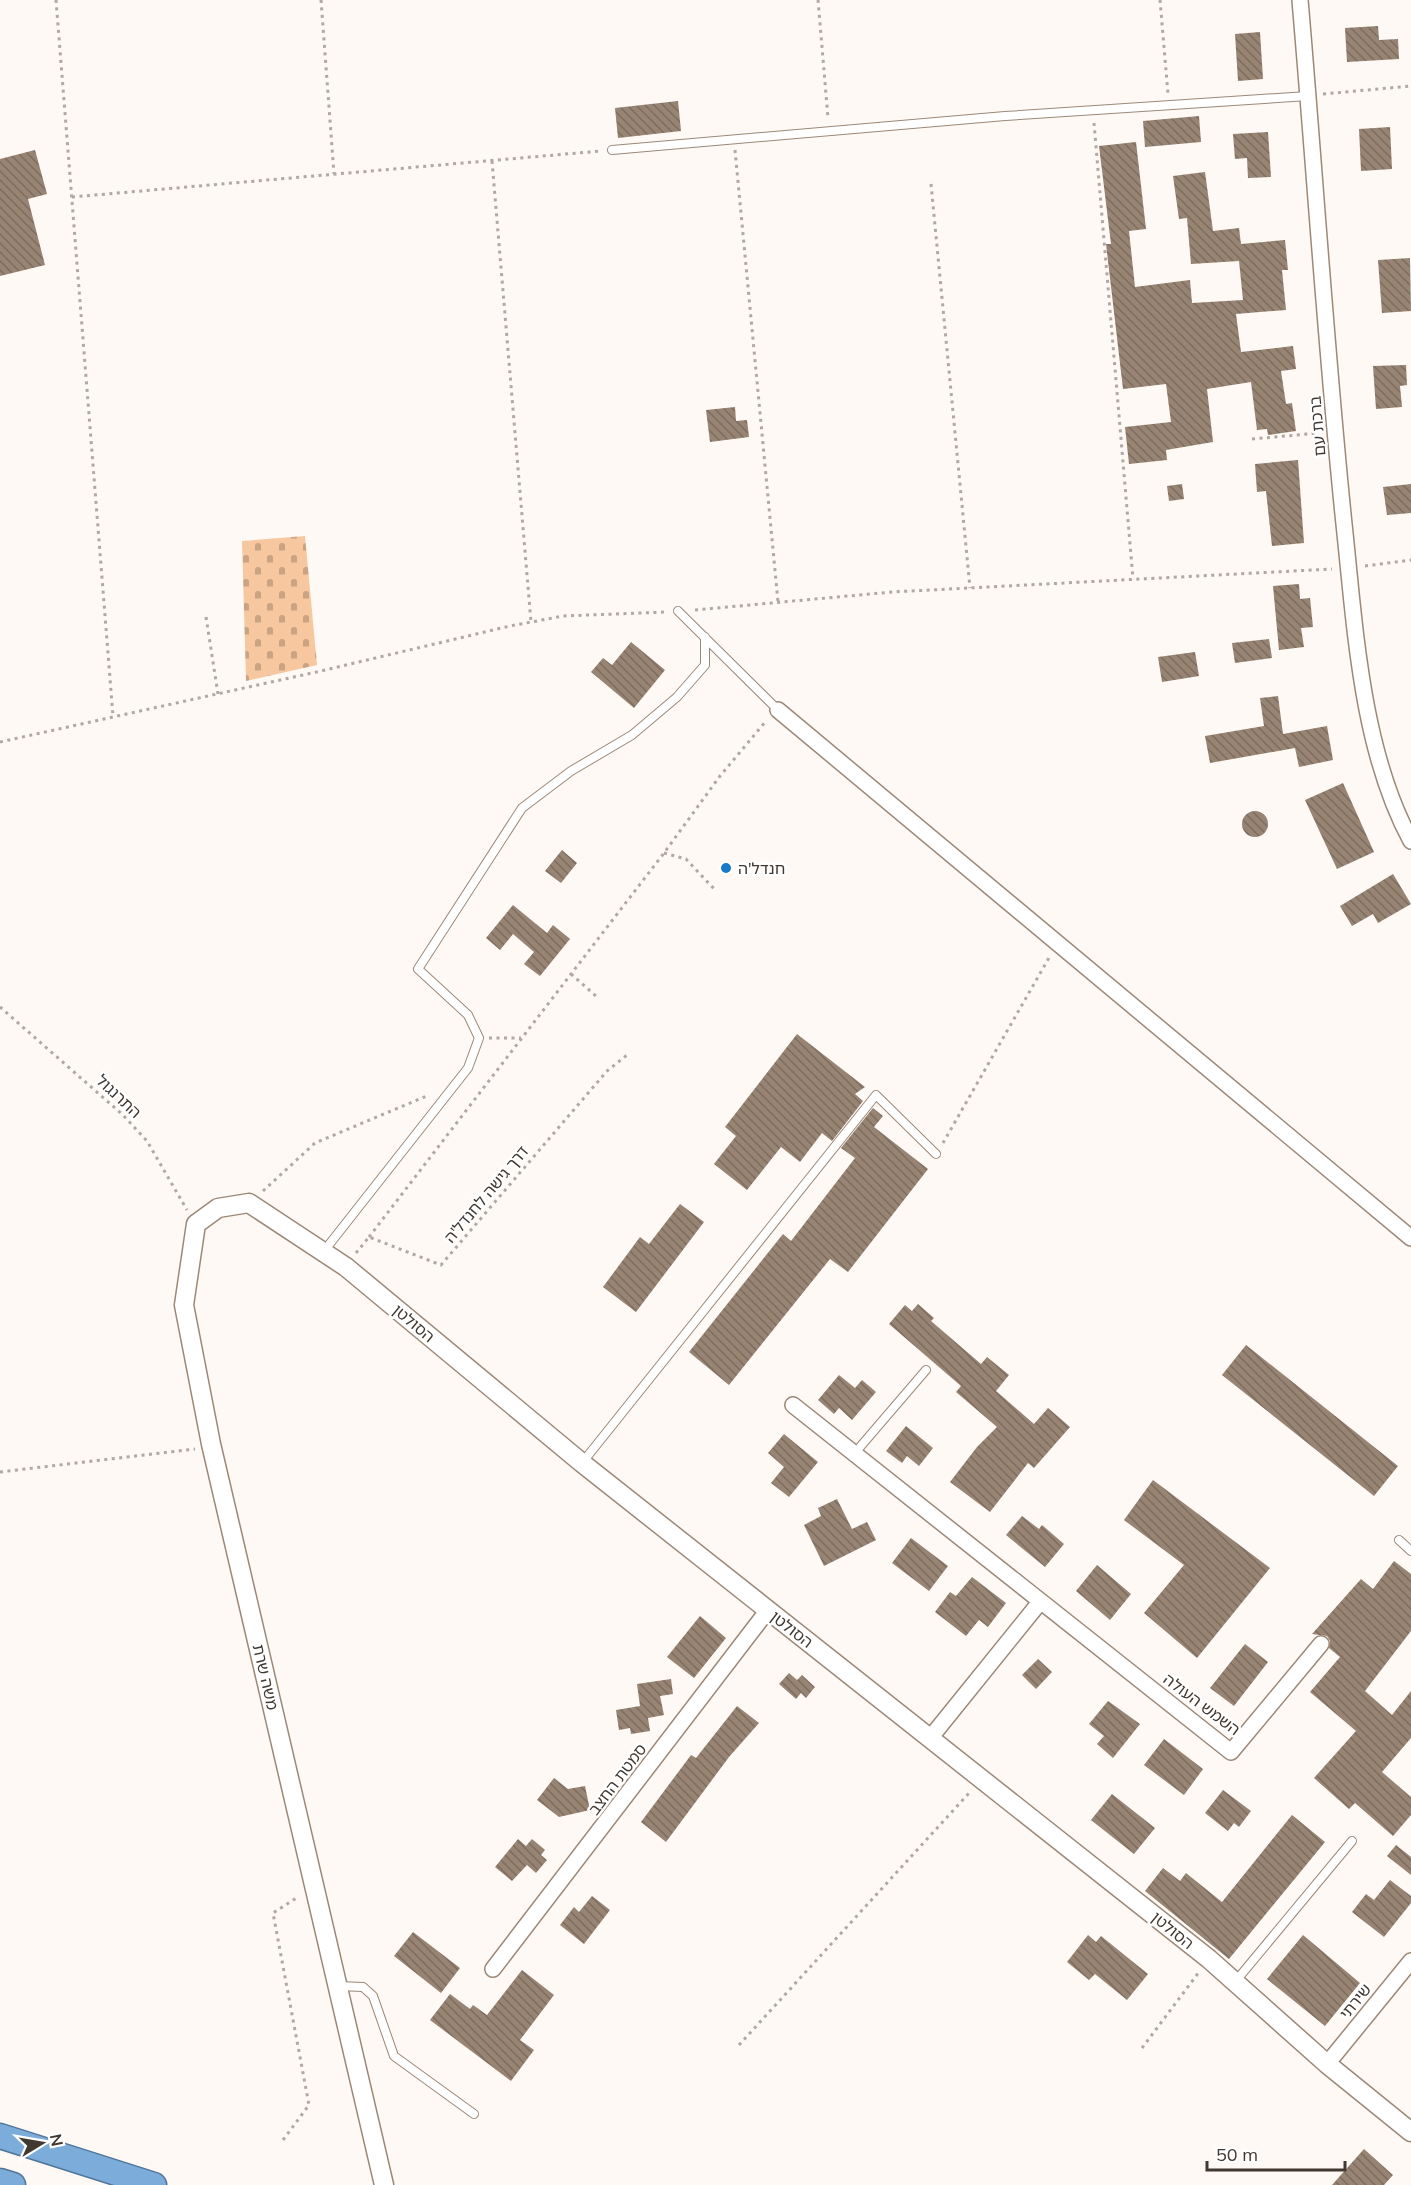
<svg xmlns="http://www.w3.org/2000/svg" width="1411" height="2185" viewBox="0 0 1411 2185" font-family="Mulish,'Noto Sans Hebrew',sans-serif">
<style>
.cemetery{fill:url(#cemetery-stones)}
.building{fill:url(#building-back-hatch)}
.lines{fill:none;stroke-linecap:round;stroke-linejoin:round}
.service-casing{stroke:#9c8877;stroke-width:10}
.minor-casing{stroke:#9c8877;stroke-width:18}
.tertiary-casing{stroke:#9c8877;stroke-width:21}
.trunk-casing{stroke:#517699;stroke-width:27}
.path{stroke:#afa8a3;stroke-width:3;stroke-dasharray:3 4.5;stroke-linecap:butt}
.service{stroke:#fff;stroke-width:8}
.minor{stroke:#fff;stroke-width:15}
.tertiary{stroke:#fff;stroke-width:18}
.trunk{stroke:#7bacda;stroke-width:24}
.poi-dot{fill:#187ac6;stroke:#fff;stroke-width:2}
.labels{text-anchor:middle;stroke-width:5;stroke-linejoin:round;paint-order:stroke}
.street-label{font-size:16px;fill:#403831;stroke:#fff}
.poi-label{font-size:16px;fill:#403831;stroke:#fff;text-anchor:start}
</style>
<defs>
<pattern id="cemetery-stones" width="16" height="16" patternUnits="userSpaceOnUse" patternTransform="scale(1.5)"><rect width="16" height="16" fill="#f7c89f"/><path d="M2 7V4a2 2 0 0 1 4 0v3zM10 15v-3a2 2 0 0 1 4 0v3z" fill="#c9a382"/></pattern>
<pattern id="building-back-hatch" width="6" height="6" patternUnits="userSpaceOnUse" patternTransform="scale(1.5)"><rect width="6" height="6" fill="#978473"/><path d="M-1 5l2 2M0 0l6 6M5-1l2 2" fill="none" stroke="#7d6d5f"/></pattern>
</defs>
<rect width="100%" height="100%" fill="#fef9f5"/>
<!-- cemetery -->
<path class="cemetery" d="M305,536L317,665L246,681L242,541Z"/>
<!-- building -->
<path class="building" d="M1378,26L1379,40L1398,39L1399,59L1347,62L1345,28Z
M1260,32L1263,79L1238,81L1235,34Z
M678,101L681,131L618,138L615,108Z
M1199,116L1201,142L1145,147L1143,121Z
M1390,127L1392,169L1361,171L1359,129Z
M1268,132L1271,177L1248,178L1247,158L1235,159L1233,134Z
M1136,142L1146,229L1129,231L1135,287L1190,280L1192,303L1243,300L1239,261L1191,264L1187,218L1179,219L1173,176L1205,172L1213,231L1239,228L1241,244L1285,240L1288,270H1282L1286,310L1236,314L1241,352L1293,346L1296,369L1281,371L1286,404L1292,403L1296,431L1268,435L1267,429L1257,430L1251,382L1207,389L1213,442L1166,450L1167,460L1129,464L1125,427L1171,422L1166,384L1123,389L1106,244H1111L1099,146Z
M35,150L47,194L28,199L45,265L0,276V159Z
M1410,258L1411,311L1382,313L1378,260Z
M1406,365L1407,385L1400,386L1402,407L1376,409L1373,366Z
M735,407L736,421L747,420L749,437L710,442L706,410Z
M1298,460L1304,543L1272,546L1266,491L1257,492L1255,464Z
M1182,484L1184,499L1169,501L1167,486Z
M1411,484V513L1387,515L1383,487Z
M1299,584L1300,599L1310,598L1313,627L1301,628L1304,647L1279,650L1273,586Z
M1269,639L1272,658L1235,663L1232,643Z
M631,642L665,670L634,708L591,672L603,658L612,665Z
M1195,652L1199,676L1162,682L1158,657Z
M1278,696L1283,734L1327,726L1333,760L1299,767L1295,748L1210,763L1205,736L1264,726L1260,698Z
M1343,783L1374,852L1337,869L1305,800Z
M1242 824a13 13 0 1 1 26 0a13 13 0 1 1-26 0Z
M562,850L577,863L561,883L545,871Z
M1393,874L1411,904L1378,923L1373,914L1352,926L1340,906Z
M513,905L547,933L553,925L570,939L540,976L524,964L534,952L513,934L500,950L486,938Z
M797,1034L865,1087L855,1094L863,1101L832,1141L822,1133L800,1162L781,1147L747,1190L714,1164L736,1136L725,1127Z
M873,1108L883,1116L874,1127L928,1169L848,1272L830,1259L729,1385L689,1352L783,1234L791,1241L855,1158L841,1148Z
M680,1204L704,1222L636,1312L603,1287L640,1237L649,1244Z
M918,1304L934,1318L931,1321L981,1364L987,1357L1009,1375L996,1391L1034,1424L1048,1408L1070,1427L1034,1468L1028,1463L990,1512L950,1482L977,1447L997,1427L956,1392L961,1386L889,1324L905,1305L912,1311Z
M1246,1345L1398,1466L1374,1496L1222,1375Z
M839,1375L855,1388L862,1380L876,1392L852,1420L839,1408L834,1414L818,1400Z
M906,1426L933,1448L919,1466L907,1456L902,1463L886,1451Z
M784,1434L818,1462L789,1497L771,1483L784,1467L768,1453Z
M1153,1480L1270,1568L1197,1658L1144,1613L1184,1565L1124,1520Z
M837,1499L852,1529L867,1522L876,1540L824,1566L804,1525L821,1516L818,1508Z
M1022,1516L1039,1529L1042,1525L1064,1544L1045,1567L1006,1535Z
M911,1538L948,1566L929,1591L892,1563Z
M1394,1561L1411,1574V1631L1365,1691L1392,1715L1411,1691V1738L1382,1772L1411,1797V1815L1393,1836L1355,1803L1349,1809L1314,1778L1356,1731L1310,1692L1340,1657L1329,1648L1330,1641L1327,1636L1312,1634L1361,1579L1373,1589Z
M1097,1565L1131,1594L1110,1620L1076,1591Z
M972,1577L1006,1603L988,1627L979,1620L966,1636L935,1612L950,1592L956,1596Z
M700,1616L726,1638L694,1678L667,1657Z
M1245,1644L1268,1662L1234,1706L1210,1688Z
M1038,1659L1052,1672L1036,1689L1022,1675Z
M789,1673L797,1680L802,1675L815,1687L806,1698L801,1693L796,1699L779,1684Z
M671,1679L673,1694L660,1696L664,1715L648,1718L650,1731L631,1734L630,1728L619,1730L616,1710L640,1706L637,1684Z
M1108,1701L1140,1724L1113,1758L1097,1744L1104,1736L1089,1724Z
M737,1706L759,1723L729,1757L666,1842L641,1822L691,1755L696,1758Z
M1164,1739L1203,1769L1184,1795L1144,1765Z
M554,1778L568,1789L585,1786L590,1810L559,1817L537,1800Z
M1223,1790L1251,1811L1239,1827L1234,1823L1228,1831L1205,1813Z
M1112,1794L1155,1828L1134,1854L1091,1820Z
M1292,1815L1325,1842L1229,1959L1145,1891L1163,1868L1180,1881L1186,1873L1222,1902Z
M518,1839L526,1846L532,1839L545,1850L541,1855L547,1860L536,1873L527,1865L512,1881L495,1867Z
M1396,1845L1411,1857V1875L1387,1856Z
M1390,1880L1411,1896V1903L1384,1937L1352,1912L1366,1894L1374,1900Z
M592,1896L610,1910L584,1944L560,1925L574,1907L579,1912Z
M413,1932L460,1968L441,1993L394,1956Z
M1088,1935L1096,1942L1101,1936L1148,1974L1127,2000L1095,1974L1089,1980L1067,1962Z
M1303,1935L1360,1983L1325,2026L1267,1979Z
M522,1970L554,1995L520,2040L534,2050L511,2081L430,2020L450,1994L470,2009L473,2005L487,2015Z
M1364,2149L1393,2175L1384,2185H1332Z"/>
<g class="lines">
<!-- service casing -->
<g class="service-casing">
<path id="service" d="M612,150L1005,116L1308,96
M678,611L778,710
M324,1251L468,1068L479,1038L468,1015L418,969L522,808L571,771L632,735L677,697L705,665V637
M854,1454L926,1370
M582,1463L876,1095L936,1154
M1399,1540L1411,1551
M1235,1982L1352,1841
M338,1986L363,1987L373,1996L394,2056L474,2114"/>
</g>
<!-- minor casing -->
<g class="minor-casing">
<path id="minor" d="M1300,0C1315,174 1326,350 1344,524C1355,626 1361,749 1411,841
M778,710L1411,1238
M793,1405L1231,1752L1321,1644
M931,1737L1040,1602
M493,1969L768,1610
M1327,2064L1411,1961"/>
</g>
<!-- tertiary casing -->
<g class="tertiary-casing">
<path id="tertiary" d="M384,2185L211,1444L184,1305L196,1224L218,1208L249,1203L346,1267L582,1463L1209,1959L1327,2064L1411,2132"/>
</g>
<!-- trunk casing -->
<g class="trunk-casing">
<path id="trunk" d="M0,2136L154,2185
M0,2181L13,2185"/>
</g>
<!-- path -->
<path class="path" d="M56,0L113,716
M321,0L334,174
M818,0L828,118
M1160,0L1168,94
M1323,94L1411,86
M1094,123L1133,579
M735,150L778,602
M492,161L531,622
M931,184L970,588
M72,197L601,151
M1252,439L1319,433
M1365,566L1411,560
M695,610L892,592L1332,569
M206,617L218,694
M0,742L321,671L510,626L563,616L667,612
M664,853L686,859L716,891
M571,974L596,996
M0,1007L123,1115L147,1141L187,1210
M489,1038H521
M943,1143L1050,956
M263,1191L315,1143L429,1095
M369,1237L664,853L720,776L766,721
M356,1253L369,1237L441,1265L607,1071L627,1055
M0,1472L195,1449
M739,2045L970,1792
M1142,2048L1199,1972
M283,2140L309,2105L273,1913L298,1897"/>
<!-- service -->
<use href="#service" class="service"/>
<!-- minor -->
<use href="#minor" class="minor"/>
<!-- tertiary -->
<use href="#tertiary" class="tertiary"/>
<!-- trunk -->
<use href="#trunk" class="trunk"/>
</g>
<!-- markers -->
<circle class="poi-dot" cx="726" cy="868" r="6"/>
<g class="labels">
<!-- street labels -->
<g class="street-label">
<text transform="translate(1317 426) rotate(-95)" y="6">ברכת עם</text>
<text transform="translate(119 1096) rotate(43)" y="6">התרנגול</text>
<text transform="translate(486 1194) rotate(-50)" y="6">דרך גישה לחנדל'ה</text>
<text transform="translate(414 1323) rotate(40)" y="6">הסולטן</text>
<text transform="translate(792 1629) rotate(38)" y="6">הסולטן</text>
<text transform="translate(266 1677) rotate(77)" y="6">משה שרת</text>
<text transform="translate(1202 1704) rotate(37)" y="6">השמש העולה</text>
<text transform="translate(617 1779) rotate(-53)" y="6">סמטת החצב</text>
<text transform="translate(1173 1930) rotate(39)" y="6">הסולטן</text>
<text transform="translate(1355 2001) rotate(-51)" y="6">שירתי</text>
</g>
<!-- poi labels -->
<g class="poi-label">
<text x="738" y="874">חנדל'ה</text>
</g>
</g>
<!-- north arrow -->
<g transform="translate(42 2143) rotate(79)" stroke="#ffffff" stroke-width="4.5" paint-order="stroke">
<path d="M0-4.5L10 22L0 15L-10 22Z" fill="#403831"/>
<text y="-9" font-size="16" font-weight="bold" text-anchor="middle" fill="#403831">N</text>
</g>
<!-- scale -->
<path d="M1207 2161v9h138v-9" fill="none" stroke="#403831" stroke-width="3"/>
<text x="1216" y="2161" font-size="18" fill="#403831" stroke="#ffffff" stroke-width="4.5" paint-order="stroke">50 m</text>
</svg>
